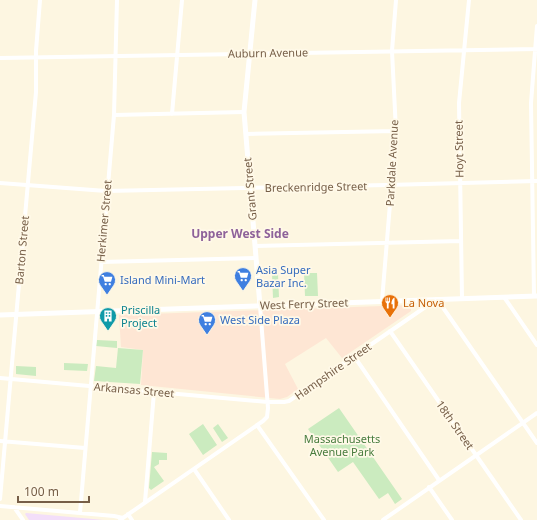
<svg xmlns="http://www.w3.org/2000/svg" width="537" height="520" viewBox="0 0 537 520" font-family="'Noto Sans',sans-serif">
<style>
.commercial{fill:#fee6d4}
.education{fill:#f3def9}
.green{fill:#cbebbf}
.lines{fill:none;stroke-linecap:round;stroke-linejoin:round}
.minor{stroke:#fff;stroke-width:4}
.tertiary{stroke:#fff;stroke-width:5}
.labels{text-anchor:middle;stroke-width:3.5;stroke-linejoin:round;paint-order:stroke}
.street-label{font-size:11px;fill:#765e47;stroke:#fff9e8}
.shop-label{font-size:11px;fill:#366cbe;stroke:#fff9e8;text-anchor:start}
.food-label{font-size:11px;fill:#c56008;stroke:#fff9e8;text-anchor:start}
.culture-label{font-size:11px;fill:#0d838f;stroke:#fff9e8;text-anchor:start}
.park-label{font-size:11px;fill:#487c3e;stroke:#fff9e8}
.neighbourhood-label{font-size:12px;font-weight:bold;fill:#8e629a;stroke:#fff9e8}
</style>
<rect width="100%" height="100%" fill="#fdf6e1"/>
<!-- commercial -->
<path class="commercial" d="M411,305V311L342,358L326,338L285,364L298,389L287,397L280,399L141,385L143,350L121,347L119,315Z"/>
<!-- education -->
<path class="education" d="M26,513L104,520H29L25,514Z"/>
<!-- green -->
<path class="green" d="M304,273H317L318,296H305Z
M272,274H278L279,297L273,298Z
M97,340L117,341V348L96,346Z
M118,348L143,350L140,384L94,381L96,366L116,368Z
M64,363L88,364L87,371L64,370Z
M16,366L36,367V376L16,374Z
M339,408L402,499L395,504L388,493L379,499L353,462L338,472L308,429Z
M203,424L217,445L203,455L189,434Z
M218,424L228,438L222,442L213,428Z
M152,452L167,453V460H159V464L154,467L164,481L151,490L149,488Z"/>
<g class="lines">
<!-- minor -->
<path class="minor" d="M0,58L537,49
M172,114L182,0
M114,115L244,112
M246,134L396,131
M0,183L106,191L387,185L537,181
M255,246L461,241
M101,262L256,258
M534,296L531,103L537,26
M504,297L537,345
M462,299L459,103L469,0
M382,301L396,131L392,51L396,0
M390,331L521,520
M354,356L439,480
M0,378L268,402H284L289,401L437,299L537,443
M257,425L324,520
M0,441L85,448
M194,469L229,520
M429,487L452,520
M0,499L36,92V51L40,0
M145,502L154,392
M0,506L114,516L123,518
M14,507L23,520
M80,513L114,115L117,0
M128,514L132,520
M120,520L263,421L267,417L268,408L260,306
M383,520L537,413"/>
<!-- tertiary -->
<path class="tertiary" d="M255,0L244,112L260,306
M0,315L537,296"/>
</g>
<!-- icons -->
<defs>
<g id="supermarket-pin" transform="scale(0.9)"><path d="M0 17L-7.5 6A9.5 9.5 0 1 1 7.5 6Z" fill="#3f7fe0" stroke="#fff9e8"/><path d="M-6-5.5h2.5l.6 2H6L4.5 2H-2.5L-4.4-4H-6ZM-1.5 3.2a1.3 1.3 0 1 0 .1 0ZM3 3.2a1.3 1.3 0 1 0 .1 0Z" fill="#fff"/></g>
<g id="restaurant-pin" transform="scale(0.9)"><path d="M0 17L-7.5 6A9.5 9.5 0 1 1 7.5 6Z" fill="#e8710a" stroke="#fff9e8"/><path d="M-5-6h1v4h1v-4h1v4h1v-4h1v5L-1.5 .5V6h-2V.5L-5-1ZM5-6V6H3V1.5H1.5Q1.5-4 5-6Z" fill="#fff"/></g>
<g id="building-pin" transform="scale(0.9)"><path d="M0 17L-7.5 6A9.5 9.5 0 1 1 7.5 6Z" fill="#0f9aa8" stroke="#fff9e8"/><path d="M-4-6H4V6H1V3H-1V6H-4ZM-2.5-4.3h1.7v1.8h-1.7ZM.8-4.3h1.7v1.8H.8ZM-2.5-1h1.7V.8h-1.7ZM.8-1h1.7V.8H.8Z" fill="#fff"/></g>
</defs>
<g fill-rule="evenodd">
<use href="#supermarket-pin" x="243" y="276"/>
<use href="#supermarket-pin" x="107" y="280"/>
<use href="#restaurant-pin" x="390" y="303"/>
<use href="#building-pin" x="108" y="316"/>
<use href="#supermarket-pin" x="207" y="320"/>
</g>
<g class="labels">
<!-- street labels -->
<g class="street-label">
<text transform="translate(268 53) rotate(-1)" y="4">Auburn Avenue</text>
<text transform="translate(459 149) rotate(-91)" y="4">Hoyt Street</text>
<text transform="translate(392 163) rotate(-87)" y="4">Parkdale Avenue</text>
<text transform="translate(316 187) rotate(-1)" y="4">Breckenridge Street</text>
<text transform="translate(250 189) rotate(-95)" y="4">Grant Street</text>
<text transform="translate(104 221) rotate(-85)" y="4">Herkimer Street</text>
<text transform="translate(22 250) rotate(-85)" y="4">Barton Street</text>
<text transform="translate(304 304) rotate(-2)" y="4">West Ferry Street</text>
<text transform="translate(333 371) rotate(-35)" y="4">Hampshire Street</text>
<text transform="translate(134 390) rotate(5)" y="4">Arkansas Street</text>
<text transform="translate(455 425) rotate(55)" y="4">18th Street</text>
</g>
<!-- shop labels -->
<g class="shop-label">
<text x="256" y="274">Asia Super<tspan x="256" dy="13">Bazar Inc.</tspan></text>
<text x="120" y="284">Island Mini-Mart</text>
<text x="220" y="324">West Side Plaza</text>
</g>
<!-- food labels -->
<g class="food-label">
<text x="403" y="307">La Nova</text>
</g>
<!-- culture labels -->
<g class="culture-label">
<text x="121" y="314">Priscilla<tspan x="121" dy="13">Project</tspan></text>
</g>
<!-- park labels -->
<g class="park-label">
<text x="342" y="443">Massachusetts<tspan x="342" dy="13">Avenue Park</tspan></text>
</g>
<!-- neighbourhood labels -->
<g class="neighbourhood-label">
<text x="240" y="238">Upper West Side</text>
</g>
</g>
<!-- scale -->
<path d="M18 496v6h71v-6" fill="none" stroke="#765e47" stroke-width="2"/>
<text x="24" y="496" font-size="12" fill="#765e47" stroke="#fff9e8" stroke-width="3" paint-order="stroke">100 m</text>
</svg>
